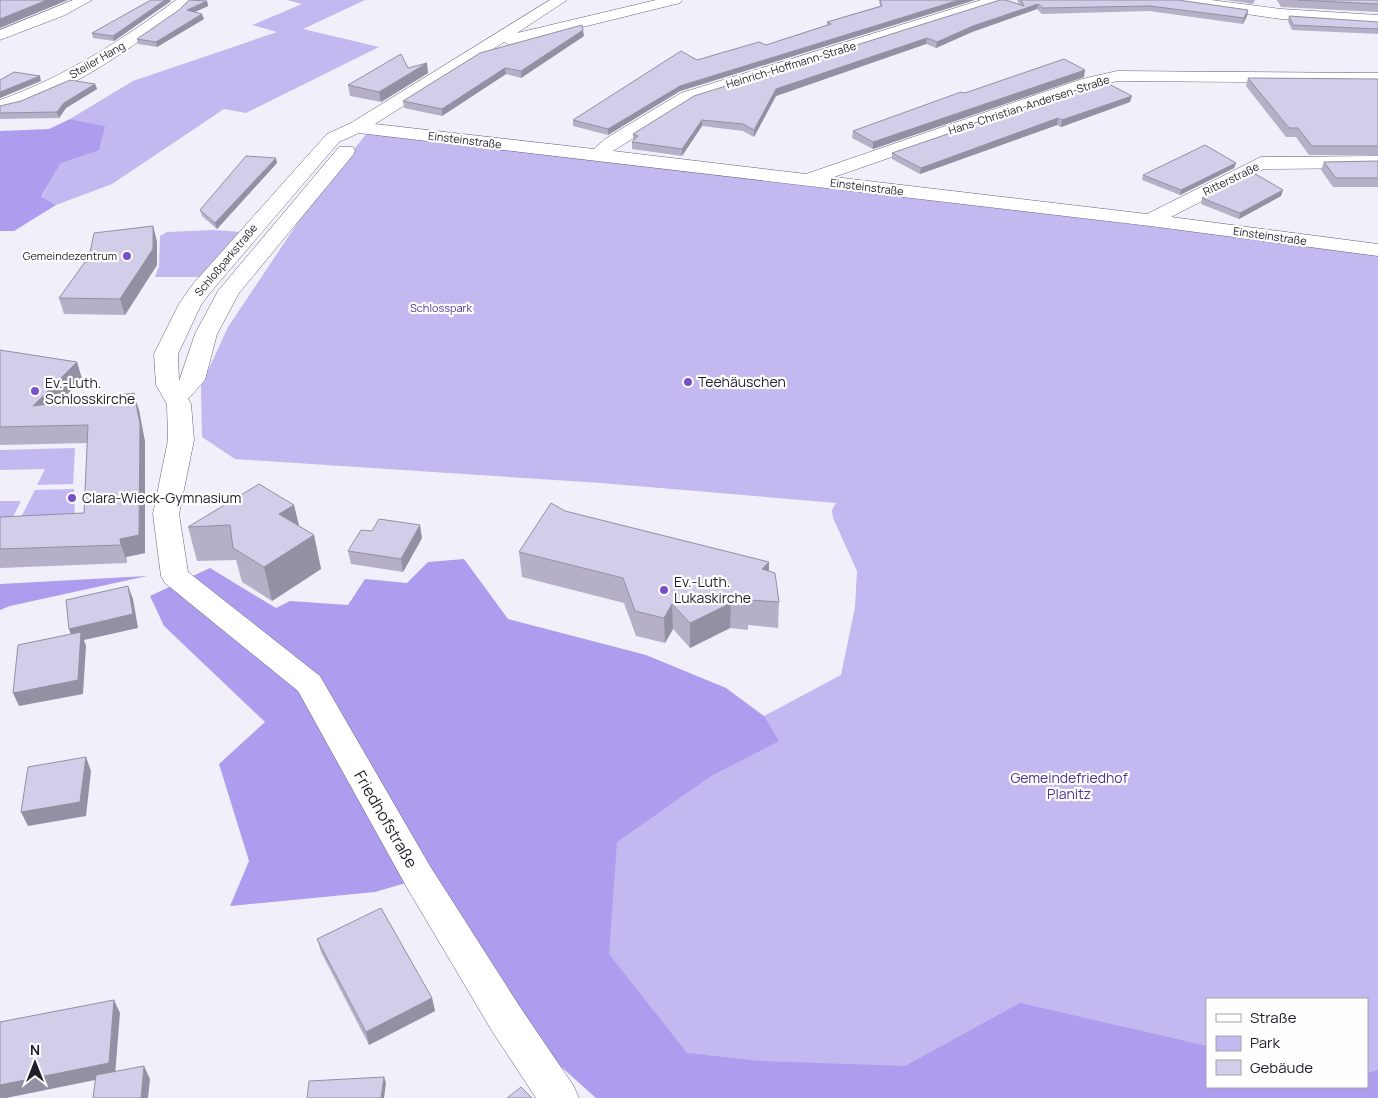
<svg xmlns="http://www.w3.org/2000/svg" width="1378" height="1098" viewBox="0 0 1378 1098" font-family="Manrope,sans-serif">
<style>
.green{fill:#c3b8f0;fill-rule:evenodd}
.forest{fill:#ae9cee}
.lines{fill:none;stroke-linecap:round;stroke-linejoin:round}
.minor-casing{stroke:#67627b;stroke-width:1}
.minor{fill:#fff;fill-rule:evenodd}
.wall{fill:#b5b0c8}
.shaded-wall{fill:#9390a3}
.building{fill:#d2cde9;stroke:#9390a3}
.poi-dot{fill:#7651ca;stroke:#fefefe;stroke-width:2}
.labels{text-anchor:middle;stroke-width:4.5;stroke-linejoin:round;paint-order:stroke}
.far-street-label{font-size:11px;fill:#201e29;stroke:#fefefe}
.far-poi-label{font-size:11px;fill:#201e29;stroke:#fefefe;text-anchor:end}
.far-park-label{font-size:11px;fill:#513391;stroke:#fefefe}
.poi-label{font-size:14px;fill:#201e29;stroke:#fefefe;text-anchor:start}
.park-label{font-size:14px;fill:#513391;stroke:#fefefe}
.near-street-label{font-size:16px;fill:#201e29;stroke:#fefefe}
</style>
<rect width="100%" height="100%" fill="#f1effa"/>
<!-- green -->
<path class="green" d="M287,0H365L303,29L379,47L246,113L224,109L112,184L56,205L41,198L61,163L104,126L70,119L133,81L277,32L252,25L302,4Z
M367,133C704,175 1041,211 1378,255V1098H601L448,869L764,716L841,675L855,607L857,571L833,518L832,510L836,503L601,483L235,459L202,437L201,386L228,327L311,203ZM1207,999H1367V1087H1207Z
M214,230L240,232L205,277H155L159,266L160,236L167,232Z
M75,448L73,484L37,485L45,469L0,470V450Z
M74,489L75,524L17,525L35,490Z
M0,501H21L9,525L0,526Z"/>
<!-- forest -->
<path class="forest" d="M70,119L105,126L99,150L61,163L41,197L56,205L14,231H0V131L49,129Z
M464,559L508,619L646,655L726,688L764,716L779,741L711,776L617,842L609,954L687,1053L760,1061L905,1066L1020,1003L1207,1046V1087H1367V1073L1378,1070V1098H596L539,1047L430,876L375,892L230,906L249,861L219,764L265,722L164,626L150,596L210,568L276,608L290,601L348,605L365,579L407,583L428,562Z
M147,576L10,606L0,610V584Z"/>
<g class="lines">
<!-- minor casing -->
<g class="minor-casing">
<path id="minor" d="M73,0H92L65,15L0,40V30Z
M176,0H192C186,10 172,17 163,24C114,60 59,97 0,111V100C64,77 121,41 176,0Z
M550,0H567L517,33L656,0H682L680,3L510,45L504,42L375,124L594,149L605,139L681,93L981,0H1004L1002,3L693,101L613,151L806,174L1082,79L1117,71L1378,73V83L1117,81L1094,87L834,177L1147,214L1261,157L1378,156V168L1264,169L1171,217L1378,244V256L1150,226L359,133L339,142L209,294L201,305L178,354L179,381L195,334L218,291L339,147H353L355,151L353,155L239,293L217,334L205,380L188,399L191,404L194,440L179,514L188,572L320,676L430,866L520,1007L573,1085L579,1098H536L492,1031L406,886L298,691L165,583L161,576L153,514L168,440L167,404L156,385L154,354L179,304L193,284L327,134L351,123Z
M1170,0H1211L1281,9L1378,15V25L1281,19L1177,4Z"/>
</g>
<!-- minor -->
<use href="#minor" class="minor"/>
</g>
<!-- wall -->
<path class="wall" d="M879,0H975L680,91L608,135L573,126V120L697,60L766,45L827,25V22L880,6Z
M1017,0H1178L1248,10L1247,16L1243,24L1149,11L1042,14L1037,9L972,32L936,48L926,44L776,96L754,137L743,131L702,126L682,156L632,149V142L633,141V134L1019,4Z
M1226,0H1255L1253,4Z
M1277,0H1378V12L1281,7Z
M171,1L114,41L93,38L92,33Z
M207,1L208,6L195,12L204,19L157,47L138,44L137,39Z
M1289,16L1378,22V34L1292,30L1288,21Z
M584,36L521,78L506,74L442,116L404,108L403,101Z
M408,68L428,73L381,102L350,96L348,85Z
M1084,77L873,149L852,138L853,131L965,93Z
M1248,78L1378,79V155H1309L1296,137H1286L1246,86Z
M95,84L97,89L66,108L59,118L0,119V106Z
M1130,102L1061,127L1057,125L920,174L892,159V153Z
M1378,161V187H1333L1321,170L1324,162Z
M277,163L217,229L202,216L200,210Z
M1236,163L1234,168L1180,195L1142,180L1143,175Z
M1281,196L1239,219L1201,204L1202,198Z
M153,226L157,242V265L125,315L64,314L59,298L88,262Z
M0,350L77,362L82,379L60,402L139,410L145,442V553L126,557L127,563L0,568V517L84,513L87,443L0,445Z
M294,505L299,526L314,535L321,569L272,601L242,582L236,560L197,561L188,527Z
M565,511L769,562V571L779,602L778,628L748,625V630L730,628L690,648L673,629L665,643L636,636L624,603L522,577L519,552Z
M422,538L403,572L351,564L348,551Z
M317,939L432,998L435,1011L369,1045L321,952Z"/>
<!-- shaded-wall -->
<path class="shaded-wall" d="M47,0H68L0,28V19Z
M165,0H170L171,1L114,41L113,36Z
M959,0H975L680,91L608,135V129L680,86Z
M207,1L208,6L188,15L187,10Z
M1038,4L1037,9L972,32L936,48L937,42L973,26Z
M1248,10L1247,16L1243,24L1244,18Z
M202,14L204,19L157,47L156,42Z
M583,30L584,36L521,78V71Z
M927,38L926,44L776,96L754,137V130L776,89Z
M427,63L428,73L381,102L379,92Z
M505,68L506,74L442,116V109Z
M1085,70L1084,77L873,149V142Z
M40,76L41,81L0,98V92Z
M95,84L97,89L66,108L59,118L57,112L64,103Z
M1132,96L1130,102L1061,127L1062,120Z
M1058,118L1057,125L920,174L921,168Z
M702,120V126L682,156V149Z
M276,158L277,163L217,229L215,223Z
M1236,163L1234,168L1180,195L1181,190Z
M1283,190L1281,196L1239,219L1240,213Z
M153,226L157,242V265L125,315L120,299Z
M77,362L82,379L39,423L33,406Z
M134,393L139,410L145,442V553L126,557L127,563L121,545L120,539Z
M294,505L302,539L279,514Z
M420,525L422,538L403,572L401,559Z
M314,535L321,569L272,601L264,567Z
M769,562L768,587L762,569Z
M128,586L133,599L138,628L84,640L86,646L83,694L19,706L13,693L74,643L69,629Z
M731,603L730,628L690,648V623Z
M672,604L673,629L665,643L664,618Z
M86,757L91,771L86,816L28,826L21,812Z
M432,998L435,1011L369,1045L366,1032Z
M114,1000L120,1013L115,1076L6,1098H0V1085Z
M144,1066L150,1079L148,1098H141Z
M384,1077L386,1083L384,1098H381Z"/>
<!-- building -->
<path class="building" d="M0,0H47L0,19Z
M151,0H165L113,36L92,33Z
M189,0L207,1L187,10L202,14L156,42L137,39L179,10Z
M880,0H959L680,86L608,129L573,120L681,51L697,60L759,42L766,45L831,24L827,22L882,6Z
M1000,0H1006L1024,6L1021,0H1178L1248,10L1244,18L1150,6L1043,8L1038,4L973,26L937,42L927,38L776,89L754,130L743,124L702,120L682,149L632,142L638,136L633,134L694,96Z
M1298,0H1378V4Z
M1289,16L1378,22V29L1293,25Z
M582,25L583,30L521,71L505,68L442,109L403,101L480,53Z
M401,54L408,68L427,63L379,92L348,85Z
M1064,59L1085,70L873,142L853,131L961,92L965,93Z
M14,72L40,76L0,92V80Z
M1248,78L1378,79V146H1312L1298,128H1289Z
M70,80L95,84L64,103L57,112L0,113V106L21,101Z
M1103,81L1132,96L1062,120L1058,118L921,168L892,153Z
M1205,145L1236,163L1181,190L1143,175Z
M246,156L276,158L215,223L200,210Z
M1378,161V178H1336L1324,162Z
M1252,172L1283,190L1240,213L1202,198Z
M153,226V249L120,299L59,298L85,262H88L94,233Z
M0,350L77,362L33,406L134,393L140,424L139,535L120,539L121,545L0,549V517L84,513L88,425L0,427Z
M259,484L294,505L279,514L314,535L264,567L233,548L230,525L188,527Z
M551,503L565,511L769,562L762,569L775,573L779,602L749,600V604L731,603L690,623L672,604L664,618L635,611L623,578L519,552Z
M379,519L420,525L401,559L348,551L361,530L372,531Z
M128,586L133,614L69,629L66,600Z
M81,632L78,680L13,693L18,645Z
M86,757L80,802L21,812L28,767Z
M381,908L432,998L366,1032L317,939Z
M114,1000L109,1063L0,1085V1022Z
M144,1066L141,1098H93L96,1075Z
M384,1077L381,1098H307L309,1081Z
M521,1087L532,1098H507Z"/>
<!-- markers -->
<g class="poi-dot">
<circle cx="127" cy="256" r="5"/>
<circle cx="688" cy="382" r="5"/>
<circle cx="35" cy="391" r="5"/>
<circle cx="72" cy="498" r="5"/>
<circle cx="664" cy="590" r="5"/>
</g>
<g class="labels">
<!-- far-street labels -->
<g class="far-street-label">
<text transform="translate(97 60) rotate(-30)" y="4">Steiler Hang</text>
<text transform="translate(791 65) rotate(-17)" y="4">Heinrich-Hoffmann-Straße</text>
<text transform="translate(1029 105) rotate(-18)" y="4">Hans-Christian-Andersen-Straße</text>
<text transform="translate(465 140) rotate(7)" y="4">Einsteinstraße</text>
<text transform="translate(1231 179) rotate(-26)" y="4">Ritterstraße</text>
<text transform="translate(867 187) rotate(7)" y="4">Einsteinstraße</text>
<text transform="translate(1270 236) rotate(8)" y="4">Einsteinstraße</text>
<text transform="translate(226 260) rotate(-50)" y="4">Schloßparkstraße</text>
</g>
<!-- far-poi labels -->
<g class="far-poi-label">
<text x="117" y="260">Gemeindezentrum</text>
</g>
<!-- far-park labels -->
<g class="far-park-label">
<text x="441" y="312">Schlosspark</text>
</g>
<!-- poi labels -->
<g class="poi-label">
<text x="698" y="387">Teehäuschen</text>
<text x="45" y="388">Ev.-Luth.<tspan x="45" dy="16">Schlosskirche</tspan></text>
<text x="82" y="503">Clara-Wieck-Gymnasium</text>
<text x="674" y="587">Ev.-Luth.<tspan x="674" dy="16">Lukaskirche</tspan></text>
</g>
<!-- park labels -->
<g class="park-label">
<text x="1069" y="783">Gemeindefriedhof<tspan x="1069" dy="16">Planitz</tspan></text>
</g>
<!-- near-street labels -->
<g class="near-street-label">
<text transform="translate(386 819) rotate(60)" y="6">Friedhofstraße</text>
</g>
</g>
<!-- legend -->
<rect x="1206" y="998" width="162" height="90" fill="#fefefe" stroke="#a5a4a9"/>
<rect x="1216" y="1014" width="25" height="8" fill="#ffffff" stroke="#a5a4a9"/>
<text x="1250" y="1023" font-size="15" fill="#201e29">Straße</text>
<rect x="1216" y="1036" width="25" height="15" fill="#c3b8f0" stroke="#a5a4a9"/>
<text x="1250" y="1048" font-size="15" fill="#201e29">Park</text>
<rect x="1216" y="1060" width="25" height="15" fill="#d2cde9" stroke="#a5a4a9"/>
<text x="1250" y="1073" font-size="15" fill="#201e29">Gebäude</text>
<!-- north arrow -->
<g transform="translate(35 1063)" stroke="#fefefe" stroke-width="4" paint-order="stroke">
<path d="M0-4L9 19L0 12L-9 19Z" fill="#201e29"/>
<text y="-8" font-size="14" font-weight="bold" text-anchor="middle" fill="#201e29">N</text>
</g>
</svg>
